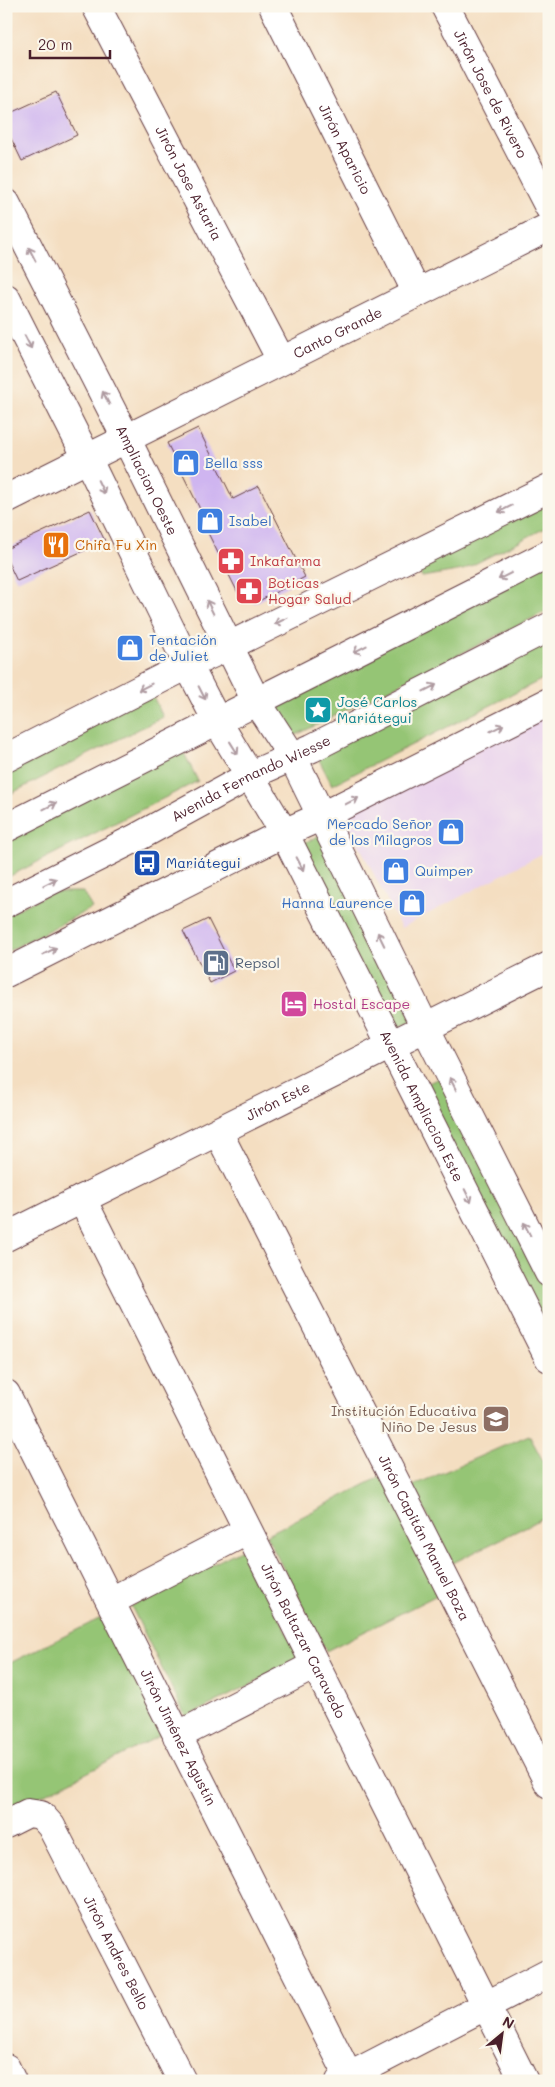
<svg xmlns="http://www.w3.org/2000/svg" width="555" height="2087" viewBox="0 0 555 2087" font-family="Mali,sans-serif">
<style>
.built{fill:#e9d2ed}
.green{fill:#95c575;stroke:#707250}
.building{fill:#cfb5f0}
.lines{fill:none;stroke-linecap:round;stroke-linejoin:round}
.minor-casing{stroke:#643c42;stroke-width:30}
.major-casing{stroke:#643c42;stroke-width:30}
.minor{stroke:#fff;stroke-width:28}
.major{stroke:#fff;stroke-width:28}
.oneway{stroke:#ae9aa0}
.labels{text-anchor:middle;stroke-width:4.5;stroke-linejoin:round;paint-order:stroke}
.street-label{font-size:14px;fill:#4a1f2b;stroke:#fbf7ec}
.shop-label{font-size:14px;fill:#366cbe;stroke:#fbf7ec;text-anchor:start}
.food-label{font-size:14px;fill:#c56008;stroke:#fbf7ec;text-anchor:start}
.health-label{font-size:14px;fill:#be3a42;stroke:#fbf7ec;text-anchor:start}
.culture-label{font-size:14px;fill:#0d838f;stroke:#fbf7ec;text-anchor:start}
.transit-label{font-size:14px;fill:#164399;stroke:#fbf7ec;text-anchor:start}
.service-label{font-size:14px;fill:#4e5e75;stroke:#fbf7ec;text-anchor:start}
.hotel-label{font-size:14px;fill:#b23c85;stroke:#fbf7ec;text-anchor:start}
.education-label{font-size:14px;fill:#785e54;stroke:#fbf7ec;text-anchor:end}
</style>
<rect width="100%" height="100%" fill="#fbf7ec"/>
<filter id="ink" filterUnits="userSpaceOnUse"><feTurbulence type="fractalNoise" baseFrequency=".02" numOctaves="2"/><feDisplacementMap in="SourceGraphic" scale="10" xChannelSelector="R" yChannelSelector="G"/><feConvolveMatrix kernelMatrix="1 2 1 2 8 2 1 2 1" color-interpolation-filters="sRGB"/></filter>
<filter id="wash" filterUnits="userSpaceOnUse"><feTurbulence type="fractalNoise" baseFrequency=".0096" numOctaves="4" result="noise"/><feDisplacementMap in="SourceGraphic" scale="20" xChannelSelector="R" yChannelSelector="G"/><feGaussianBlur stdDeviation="1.12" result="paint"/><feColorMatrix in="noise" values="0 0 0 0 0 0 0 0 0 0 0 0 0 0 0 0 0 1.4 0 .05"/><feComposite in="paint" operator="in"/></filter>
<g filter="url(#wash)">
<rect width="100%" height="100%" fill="#f4dec1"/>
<!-- built -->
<path class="built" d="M549,711V850L401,928L344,815Z"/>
<!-- green -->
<path class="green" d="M549,496V526L463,570L422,577L416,565Z
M549,561V610L288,739L264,702Z
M549,637V676L332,785L316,754Z
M151,692L163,717L6,796V768Z
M178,741L198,781L6,878V828Z
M320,835L412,1021L393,1031L300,845Z
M52,892H83L92,908L6,952V915Z
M439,1078L549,1296V1339L422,1086Z
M529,1435L549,1472V1515L453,1563L412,1486Z
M382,1476L441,1593L326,1651L266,1535Z
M246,1547L300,1660L186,1717L131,1606Z
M109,1614L167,1732L6,1814V1665Z"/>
<g id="blocks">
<!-- building -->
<path class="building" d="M56,92L77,135L22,161L6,128V115Z
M198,428L233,499L259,486L305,577L255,603L240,597L199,515L202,513L167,443Z
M90,510L105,541L17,581L6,558V549Z
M208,919L234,971L210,983L183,931Z"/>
</g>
</g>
<g filter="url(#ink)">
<use href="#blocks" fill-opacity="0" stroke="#643c42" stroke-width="1"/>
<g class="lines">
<!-- minor casing -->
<g class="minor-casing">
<g id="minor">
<path id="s1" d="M96,6L281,360"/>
<path id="s2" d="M273,6L417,293"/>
<path id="s3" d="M445,6L549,207"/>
<path id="s4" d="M6,499L549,227"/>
<path id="s5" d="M218,1132L549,1784"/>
<path id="s6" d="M82,1199L524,2081"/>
<path id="s7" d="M6,1237L549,966"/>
<path id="s8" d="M6,1394L351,2081"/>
<path d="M111,1601L247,1531"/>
<path d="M177,1736L315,1665"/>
<path id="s9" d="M6,1824L28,1813L41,1815L51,1826L182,2081"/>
<path d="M6,2068L12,2081"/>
<path d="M340,2081L549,1973"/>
</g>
</g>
<!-- major casing -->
<g class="major-casing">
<g id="major">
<path id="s10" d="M6,203L126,438L256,701L292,756L425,1027L549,1273"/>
<path id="s11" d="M6,298L87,458L188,665L217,721L284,833L549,1358"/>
<path d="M6,758L188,665L229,646L549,488"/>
<path d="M6,828L549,554"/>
<path id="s12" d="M6,903L136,838L251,775L312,748L549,627"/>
<path d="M6,973L284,833L322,816L549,702"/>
</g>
</g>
<!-- minor -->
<use href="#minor" class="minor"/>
<!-- major -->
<use href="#major" class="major"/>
</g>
<!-- one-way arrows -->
<defs><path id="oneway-shaft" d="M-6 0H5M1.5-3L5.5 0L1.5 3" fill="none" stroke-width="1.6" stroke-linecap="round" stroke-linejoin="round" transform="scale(1.25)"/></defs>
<g class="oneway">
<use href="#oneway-shaft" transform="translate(32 254) rotate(-117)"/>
<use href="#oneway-shaft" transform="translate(28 342) rotate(63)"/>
<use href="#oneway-shaft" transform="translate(106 398) rotate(-117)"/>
<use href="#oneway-shaft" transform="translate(101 487) rotate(64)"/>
<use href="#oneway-shaft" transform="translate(505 509) rotate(154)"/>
<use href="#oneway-shaft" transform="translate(505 576) rotate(153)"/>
<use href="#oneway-shaft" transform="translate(210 607) rotate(-116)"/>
<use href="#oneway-shaft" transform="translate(281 621) rotate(154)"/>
<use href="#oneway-shaft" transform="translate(360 649) rotate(153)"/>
<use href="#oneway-shaft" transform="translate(145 687) rotate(153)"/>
<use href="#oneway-shaft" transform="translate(430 688) rotate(-27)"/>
<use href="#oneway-shaft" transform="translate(202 693) rotate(63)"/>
<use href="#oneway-shaft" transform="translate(497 728) rotate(-27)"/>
<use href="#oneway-shaft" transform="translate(234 748) rotate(58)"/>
<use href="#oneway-shaft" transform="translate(352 801) rotate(-27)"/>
<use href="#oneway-shaft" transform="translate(50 806) rotate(-27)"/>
<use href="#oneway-shaft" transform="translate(300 864) rotate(63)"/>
<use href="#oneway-shaft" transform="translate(50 882) rotate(-27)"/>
<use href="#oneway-shaft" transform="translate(381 939) rotate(-116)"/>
<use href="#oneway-shaft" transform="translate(50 951) rotate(-27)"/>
<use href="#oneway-shaft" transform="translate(453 1084) rotate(-117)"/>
<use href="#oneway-shaft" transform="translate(468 1196) rotate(64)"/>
<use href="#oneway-shaft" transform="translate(527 1229) rotate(-117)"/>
</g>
</g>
<!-- icons -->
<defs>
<g id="shop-square" transform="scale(1.4375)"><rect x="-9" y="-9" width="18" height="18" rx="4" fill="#3f7fe0" stroke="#fbf7ec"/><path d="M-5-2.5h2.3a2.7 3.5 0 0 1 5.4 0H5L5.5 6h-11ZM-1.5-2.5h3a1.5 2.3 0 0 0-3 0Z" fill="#fff"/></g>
<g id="restaurant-square" transform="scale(1.4375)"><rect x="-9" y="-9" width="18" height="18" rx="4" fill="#e8710a" stroke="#fbf7ec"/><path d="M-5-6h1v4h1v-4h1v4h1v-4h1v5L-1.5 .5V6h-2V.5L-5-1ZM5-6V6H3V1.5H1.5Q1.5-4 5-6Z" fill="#fff"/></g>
<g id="pharmacy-square" transform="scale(1.4375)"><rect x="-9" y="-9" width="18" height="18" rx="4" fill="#e0444e" stroke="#fbf7ec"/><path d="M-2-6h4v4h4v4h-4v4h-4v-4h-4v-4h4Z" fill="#fff"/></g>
<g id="sight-square" transform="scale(1.4375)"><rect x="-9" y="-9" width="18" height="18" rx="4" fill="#0f9aa8" stroke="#fbf7ec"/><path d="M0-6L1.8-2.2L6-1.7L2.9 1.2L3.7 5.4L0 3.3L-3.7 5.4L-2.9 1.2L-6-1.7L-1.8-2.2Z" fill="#fff"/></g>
<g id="bus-square" transform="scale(1.4375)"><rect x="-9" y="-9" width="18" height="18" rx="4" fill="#1a4fb4" stroke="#fbf7ec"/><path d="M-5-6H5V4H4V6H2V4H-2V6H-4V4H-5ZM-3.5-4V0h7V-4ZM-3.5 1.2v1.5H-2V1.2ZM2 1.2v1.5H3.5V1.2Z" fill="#fff"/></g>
<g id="fuel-square" transform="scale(1.4375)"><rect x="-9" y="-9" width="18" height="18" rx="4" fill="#5c6f8a" stroke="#fbf7ec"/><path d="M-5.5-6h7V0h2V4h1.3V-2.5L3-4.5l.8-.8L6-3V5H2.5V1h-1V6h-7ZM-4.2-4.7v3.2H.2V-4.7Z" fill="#fff"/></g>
<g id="hotel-square" transform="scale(1.4375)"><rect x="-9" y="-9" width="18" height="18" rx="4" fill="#d1479c" stroke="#fbf7ec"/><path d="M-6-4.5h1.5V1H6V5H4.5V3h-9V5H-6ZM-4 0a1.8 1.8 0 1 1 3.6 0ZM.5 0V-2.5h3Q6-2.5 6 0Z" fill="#fff"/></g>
<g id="school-square" transform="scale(1.4375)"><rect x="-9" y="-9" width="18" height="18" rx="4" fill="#8d6e63" stroke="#fbf7ec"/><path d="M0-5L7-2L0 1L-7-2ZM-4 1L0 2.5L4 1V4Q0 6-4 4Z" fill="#fff"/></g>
</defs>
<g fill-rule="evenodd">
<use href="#shop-square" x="186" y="463"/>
<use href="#shop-square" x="210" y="521"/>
<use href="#restaurant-square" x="56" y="545"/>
<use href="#pharmacy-square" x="231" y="561"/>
<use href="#pharmacy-square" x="249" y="591"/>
<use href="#shop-square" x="130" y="648"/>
<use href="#sight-square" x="318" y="710"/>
<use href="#shop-square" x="451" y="832"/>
<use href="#bus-square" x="147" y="863"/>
<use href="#shop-square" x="396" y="871"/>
<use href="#shop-square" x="412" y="903"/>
<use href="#fuel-square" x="216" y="963"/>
<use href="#hotel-square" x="294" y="1004"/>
<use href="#school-square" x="496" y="1419"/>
</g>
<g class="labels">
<!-- street labels -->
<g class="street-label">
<text dy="5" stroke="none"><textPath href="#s3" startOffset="99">Jirón Jose de Rivero</textPath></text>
<text dy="5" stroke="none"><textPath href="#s2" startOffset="160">Jirón Aparicio</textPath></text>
<text dy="5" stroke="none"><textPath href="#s1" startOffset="200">Jirón Jose Astaria</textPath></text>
<text dy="5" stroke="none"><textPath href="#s4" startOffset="371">Canto Grande</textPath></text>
<text dy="5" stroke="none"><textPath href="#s10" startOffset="311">Ampliacion Oeste</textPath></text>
<text dy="5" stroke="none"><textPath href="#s12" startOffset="275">Avenida Fernando Wiesse</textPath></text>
<text dy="5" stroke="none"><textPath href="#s7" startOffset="304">Jirón Este</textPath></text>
<text dy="5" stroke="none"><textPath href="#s11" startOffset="909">Avenida Ampliacion Este</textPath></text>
<text dy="5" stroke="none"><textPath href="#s5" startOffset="455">Jirón Capitán Manuel Boza</textPath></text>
<text dy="5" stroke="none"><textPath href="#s6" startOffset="494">Jirón Baltazar Caravedo</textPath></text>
<text dy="5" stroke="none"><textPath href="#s8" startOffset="384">Jirón Jiménez Agustín</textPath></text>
<text dy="5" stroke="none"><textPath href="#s9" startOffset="195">Jirón Andres Bello</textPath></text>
</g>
<!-- shop labels -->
<g class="shop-label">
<text x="205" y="468">Bella sss</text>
<text x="229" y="526">Isabel</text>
<text x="149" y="645">Tentación<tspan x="149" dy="16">de Juliet</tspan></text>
<text x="432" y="829" text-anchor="end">Mercado Señor<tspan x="432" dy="16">de los Milagros</tspan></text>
<text x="415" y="876">Quimper</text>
<text x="393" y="908" text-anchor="end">Hanna Laurence</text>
</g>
<!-- food labels -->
<g class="food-label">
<text x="75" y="550">Chifa Fu Xin</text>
</g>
<!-- health labels -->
<g class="health-label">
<text x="250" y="566">Inkafarma</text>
<text x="268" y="588">Boticas<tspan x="268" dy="16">Hogar Salud</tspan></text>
</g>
<!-- culture labels -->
<g class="culture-label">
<text x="337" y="707">José Carlos<tspan x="337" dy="16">Mariátegui</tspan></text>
</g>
<!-- transit labels -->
<g class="transit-label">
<text x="166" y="868">Mariátegui</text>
</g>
<!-- service labels -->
<g class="service-label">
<text x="235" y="968">Repsol</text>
</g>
<!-- hotel labels -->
<g class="hotel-label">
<text x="313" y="1009">Hostal Escape</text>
</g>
<!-- education labels -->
<g class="education-label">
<text x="477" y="1416">Institución Educativa<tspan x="477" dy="16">Niño De Jesus</tspan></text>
</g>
</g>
<!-- margin -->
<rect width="555" height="2087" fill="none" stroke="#fbf7ec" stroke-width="25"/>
<!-- north arrow -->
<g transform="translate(502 2034) rotate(29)" stroke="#fbf7ec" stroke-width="4" paint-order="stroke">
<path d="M0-4L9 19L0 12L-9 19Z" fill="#4a1f2b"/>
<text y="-8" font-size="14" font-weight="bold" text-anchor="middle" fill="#4a1f2b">N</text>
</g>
<!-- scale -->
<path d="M30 50v8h80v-8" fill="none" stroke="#4a1f2b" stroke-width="2.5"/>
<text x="38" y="50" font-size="15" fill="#4a1f2b" stroke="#fbf7ec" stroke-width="4" paint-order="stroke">20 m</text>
</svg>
